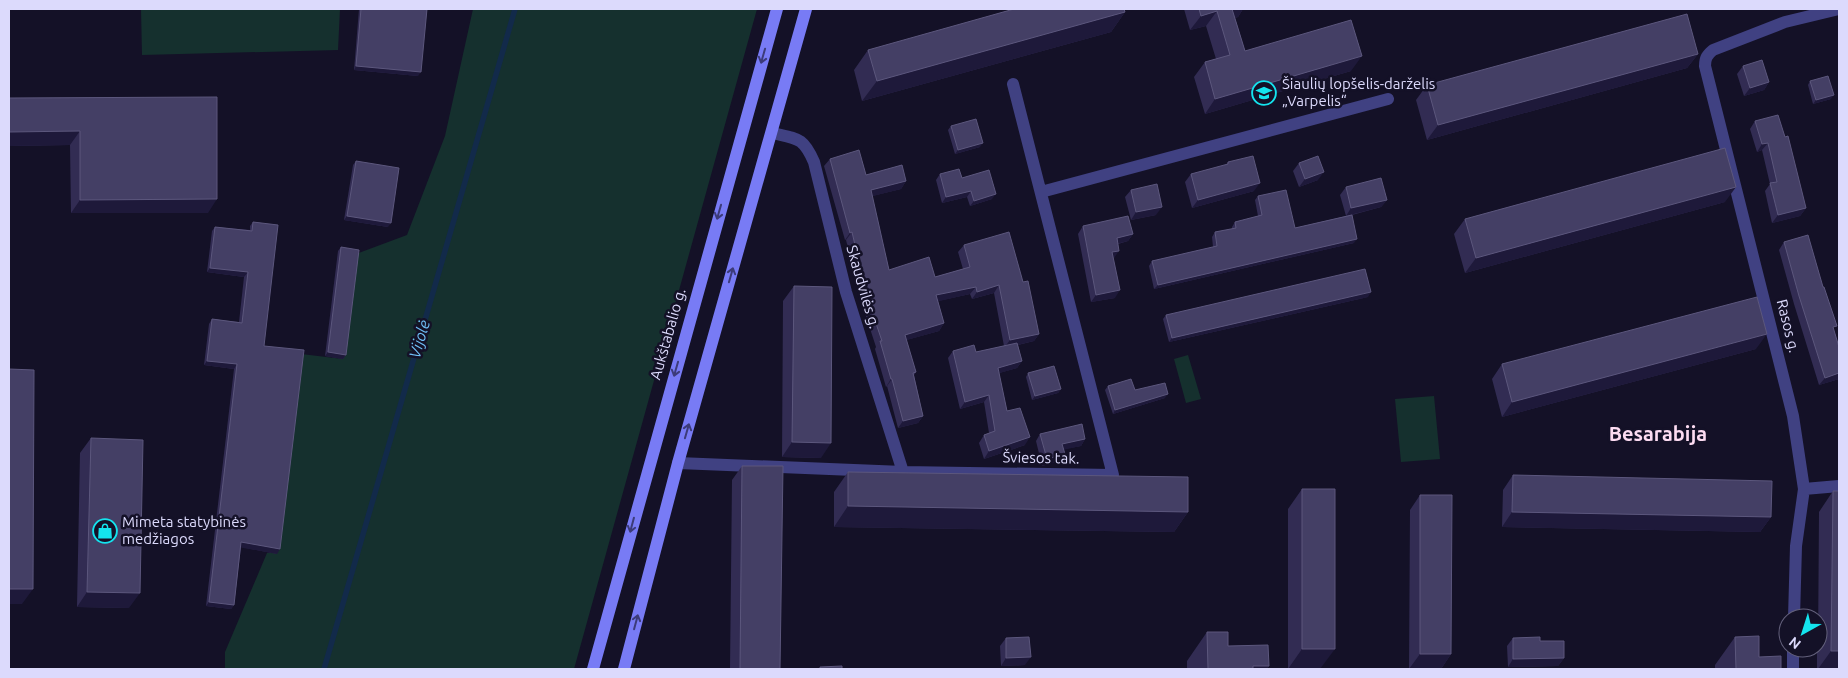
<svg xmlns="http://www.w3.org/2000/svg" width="1848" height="678" viewBox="0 0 1848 678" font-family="Ubuntu,sans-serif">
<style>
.green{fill:#15302e}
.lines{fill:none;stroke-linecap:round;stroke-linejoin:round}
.stream{stroke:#122a4a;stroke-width:5.5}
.minor{stroke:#404182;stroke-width:12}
.secondary{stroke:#787bf5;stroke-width:12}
.wall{fill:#322c53}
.shaded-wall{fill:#1e193a}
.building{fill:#443f65;stroke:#5c577d}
.oneway{stroke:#3c3b79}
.labels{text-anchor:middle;stroke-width:5;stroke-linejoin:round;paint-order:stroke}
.poi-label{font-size:15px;fill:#dcdafc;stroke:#141127;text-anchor:start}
.street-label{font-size:15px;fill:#dcdafc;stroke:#141127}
.water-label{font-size:16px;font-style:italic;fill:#6fbef5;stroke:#141127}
.district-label{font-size:20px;font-weight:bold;fill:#fddcf2;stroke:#141127}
</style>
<rect width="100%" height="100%" fill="#141127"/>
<!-- green -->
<path class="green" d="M141,9H340L338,50L142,55Z
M473,9H757L574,669H225V652L267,553H277L301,354L343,359L356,254L407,235L445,136Z
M1188,355L1201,399L1186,403L1174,359Z
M1434,396L1440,459L1401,462L1395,399Z"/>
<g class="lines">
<!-- stream -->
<path class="stream" d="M324,669L515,9"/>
<!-- minor -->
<path class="minor" d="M772,133C798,139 803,137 814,162L846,292L903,472
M1041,192L1388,99
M678,463L903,472L1113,475L1013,84
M1804,489L1839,486
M1794,618L1796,546L1804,489L1793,416L1705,66C1705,58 1707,55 1713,50L1785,22L1839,9
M1793,669V648"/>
<!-- secondary -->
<path class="secondary" d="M593,669L777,9
M624,669L678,463L806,9"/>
</g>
<!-- wall -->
<path class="wall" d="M359,9H427L418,76L354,70Z
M1184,9H1243L1238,17L1235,18L1245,51L1351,71L1205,114L1194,77L1205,62L1216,59L1206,26L1190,30Z
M1125,12L1111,32L862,101L854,70L868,50Z
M1698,54L1687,68L1427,140L1416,100L1427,85Z
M1743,66L1769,82L1764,90L1744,96L1737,74Z
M1810,81L1831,99L1813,104L1808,85Z
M217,97L208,213H71L70,145L9,146Z
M1755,121L1806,208L1800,216L1772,223L1765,191L1770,184L1762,150L1757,152L1750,129Z
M951,126L980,147L955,154L948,130Z
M830,159L866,175L906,181L901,189L872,196L889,270L935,277L963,269L958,252L964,245L1023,282L1039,334L1034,341L1018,345L1022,361L1017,368L999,373L1007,411L1025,445L984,459L979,443L984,435L989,433L984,402L960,409L948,358L953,351L976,352L1004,346L994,293L972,299L970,294L938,301L944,323L939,331L906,340L916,372L914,375L923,416L918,423L898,428L887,386L886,387L875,349L876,347L862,304L846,240H845L824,166Z
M356,161L388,227L344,220L353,165Z
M1228,162L1254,191L1192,208L1185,182L1191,174L1226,165Z
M1299,163L1318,180L1299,187L1293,171Z
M940,174L962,178L992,199L970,206L967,197L942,203L936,180Z
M1346,187L1387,200L1381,207L1352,215L1354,243L1154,289L1149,266L1152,261L1213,247L1212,237L1215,232L1232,229V227L1235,222L1258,216L1255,200L1258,196L1295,228L1346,216L1340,195Z
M1131,190L1156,215L1131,220L1125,197Z
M1725,202L1465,273L1454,234L1465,219Z
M253,222L264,346L277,554L241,547L234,605L231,609L206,606L234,369L204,365L209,324L212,319L239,322L244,277L207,272L212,231L215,227L250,230V226Z
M1083,226L1133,234L1128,241L1118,244L1114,258H1113L1115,298L1091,302L1078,234Z
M1784,242L1839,379L1819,385L1794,304L1779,250Z
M341,247L346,355L343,359L325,356L338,251Z
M794,286L821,458L782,457L783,301Z
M1368,297L1169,342L1163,319L1166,315Z
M1756,349L1502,417L1492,379L1502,364Z
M1028,373L1061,389L1058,393L1032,400L1026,377Z
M1108,386L1135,390L1165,398L1113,414L1105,390Z
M1040,434L1085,439L1081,446L1064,449L1060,461L1042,466L1036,441Z
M91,438L129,608L77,607L80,453Z
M742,466L780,669H730L732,480Z
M848,472L1188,512L1174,532L834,527V492Z
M1513,475L1771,517L1760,532L1502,527L1503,490Z
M1302,489L1320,669H1288V509Z
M1833,491L1839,669H1817V648H1818L1819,512Z
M1420,495L1451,654L1441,669H1409L1410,510Z
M1207,632L1228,646L1269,666L1266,669H1187V661Z
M1735,637L1759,657L1781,669H1715V665Z
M1006,638L1025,665L1001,666L1000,646Z
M1513,638L1540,641L1564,658L1558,666L1508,667L1507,646Z"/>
<!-- shaded-wall -->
<path class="shaded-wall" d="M1230,9H1243L1238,17L1221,22Z
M1217,11L1206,26L1190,30L1201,16Z
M1125,12L1111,32L862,101L877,81Z
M1698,54L1687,68L1427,140L1438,125Z
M1362,56L1351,71L1205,114L1215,99Z
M356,66L421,72L418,76L354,70Z
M1769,82L1764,90L1744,96L1750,88Z
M1834,95L1831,99L1813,104L1816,100Z
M80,131L70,145L9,146V132Z
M983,143L980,147L955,154L958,150Z
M1768,143L1762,150L1757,152L1762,144Z
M1324,172L1318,180L1299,187L1305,179Z
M906,181L901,189L865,198L871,190Z
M1260,183L1254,191L1192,208L1198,200Z
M1736,187L1725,202L1465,273L1476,258Z
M971,191L967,197L942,203L946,197Z
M996,194L992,199L970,206L974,201Z
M217,199L208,213H71L80,200Z
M1387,200L1381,207L1346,216L1351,208Z
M1162,207L1156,215L1131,220L1136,212Z
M1806,208L1800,216L1772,223L1778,215Z
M347,216L391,223L388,227L344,220Z
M852,232L846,240H845L850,233Z
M1133,234L1128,241L1112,245L1117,238Z
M1357,239L1354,243L1154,289L1158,285Z
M1119,251L1114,258L1107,260L1112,252Z
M210,268L248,272L244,277L207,272Z
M999,285L994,293L972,299L977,292Z
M976,287L970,294L931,303L936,295Z
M1120,290L1115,298L1091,302L1096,295Z
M1371,292L1368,297L1169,342L1172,338Z
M944,323L939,331L900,342L905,335Z
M1039,334L1034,341L1004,348L1010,340Z
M1767,334L1756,349L1502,417L1512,402Z
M328,352L346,355L343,359L325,356Z
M207,361L237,364L234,369L204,365Z
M1022,361L1017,368L993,375L998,368Z
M1839,373V379L1819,385L1825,378Z
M891,379H892L887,386L886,387Z
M1061,389L1058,393L1032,400L1035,396Z
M1168,394L1165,398L1113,414L1115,410Z
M989,395L984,402L960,409L965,402Z
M923,416L918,423L898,428L903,421Z
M1030,437L1025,445L984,459L989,451Z
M1085,439L1081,446L1058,451L1062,444Z
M792,442L831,443L821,458L782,457Z
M1065,454L1060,461L1042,466L1047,459Z
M848,506L1188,512L1174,532L834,527Z
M1512,512L1771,517L1760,532L1502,527Z
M241,542L280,549L277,554L238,547Z
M9,589H33L22,604H9Z
M87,592L140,593L129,608L77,607Z
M209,602L234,605L231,609L206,606Z
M1302,649H1335L1320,669H1288Z
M1831,651H1839V669H1818Z
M1420,654H1451L1441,669H1409Z
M1031,657L1025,665L1001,666L1006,658Z
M1564,658L1558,666L1508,667L1513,659Z
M1253,666H1269L1266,669H1250Z"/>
<!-- building -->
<path class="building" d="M361,9H427L421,72L356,66Z
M1014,9H1124L1125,12L877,81L868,50Z
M1199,9H1232L1245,51L1351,20L1362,56L1215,99L1205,62L1230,55L1217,11L1201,16Z
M1687,14L1698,54L1438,125L1427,85Z
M1762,60L1769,82L1750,88L1743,66Z
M1828,76L1834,95L1816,100L1810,81Z
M217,97V199L80,200V131L9,132V98Z
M1778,115L1785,137L1788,136L1806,208L1778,215L1770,183L1777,182L1768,143L1762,144L1755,121Z
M976,119L983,143L958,150L951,126Z
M1725,148L1736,187L1476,258L1465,219Z
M859,150L866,175L902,165L906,181L871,190L889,270L929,257L935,277L970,267L964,245L1009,232L1023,282L1028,281L1039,334L1010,340L999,285L977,292L976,287L936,295L944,323L905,335L916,372L913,373L923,416L903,421L892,379H891L880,341H882L867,297L852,232L850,233L830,159Z
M1253,156L1260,183L1198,200L1191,174L1228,164V162Z
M1318,156L1324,172L1305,179L1299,163Z
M356,161L399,168L391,223L347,216Z
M959,169L962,178L989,170L996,194L974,201L971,191L946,197L940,174Z
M1381,178L1387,200L1351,208L1346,187Z
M1157,184L1162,207L1136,212L1131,190Z
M1286,190L1295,228L1352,215L1357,239L1158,285L1152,261L1217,246L1215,232L1236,228L1235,222L1262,215L1258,196Z
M1128,216L1133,234L1117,238L1119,251L1112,252L1120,290L1096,295L1083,226Z
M253,222L278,225L264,346L304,350L280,549L241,542L234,605L209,602L237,364L207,361L212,319L242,323L248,272L210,268L215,227L252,231Z
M1808,235L1823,287H1824L1837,326L1833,327L1839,347V373L1825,378L1799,296L1784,242Z
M341,247L359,250L346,355L328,352Z
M1365,269L1371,292L1172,338L1166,315Z
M794,286L832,287L831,443L792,442Z
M1757,297L1767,334L1512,402L1502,364Z
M1017,343L1022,361L998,368L1007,411L1020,408L1030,437L989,451L984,435L995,431L989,395L965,402L953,351L974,345L976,352Z
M1054,366L1061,389L1035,396L1028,373Z
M9,369L34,370L33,589H9Z
M1131,379L1135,390L1165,383L1168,394L1115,410L1108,386Z
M1082,424L1085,439L1062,444L1065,454L1047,459L1040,434Z
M91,438L143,440L140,593L87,592Z
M742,466H783L780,669H740Z
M848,472L1188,477V512L848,506Z
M1513,475L1772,481L1771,517L1512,512Z
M1302,489H1335V649H1302Z
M1833,491H1839V651H1831Z
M1420,495H1452L1451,654H1420Z
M1207,632H1228V646L1268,645L1269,666H1253V669H1208Z
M1759,636V657L1781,656V669H1736L1735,637Z
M1029,637L1031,657L1006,658V638Z
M1540,637V641H1564V658L1513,659V638Z
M842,666V669H820V667Z"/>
<!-- one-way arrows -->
<defs><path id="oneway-shaft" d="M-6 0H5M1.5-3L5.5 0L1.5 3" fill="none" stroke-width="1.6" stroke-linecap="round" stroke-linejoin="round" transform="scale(1.25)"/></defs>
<g class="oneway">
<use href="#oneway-shaft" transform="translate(763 56) rotate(106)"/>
<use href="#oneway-shaft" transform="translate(719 212) rotate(106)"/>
<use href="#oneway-shaft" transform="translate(731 275) rotate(-74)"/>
<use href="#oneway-shaft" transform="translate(676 369) rotate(106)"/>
<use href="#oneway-shaft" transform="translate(687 431) rotate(-74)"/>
<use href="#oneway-shaft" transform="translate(632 525) rotate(105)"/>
<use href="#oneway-shaft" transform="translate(636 622) rotate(-75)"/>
</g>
<!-- icons -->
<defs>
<g id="school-ring" transform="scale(1.25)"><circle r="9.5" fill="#141127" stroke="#14e4ee" stroke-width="1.5"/><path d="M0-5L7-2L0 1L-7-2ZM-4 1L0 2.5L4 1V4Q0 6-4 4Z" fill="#14e4ee"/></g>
<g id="shop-ring" transform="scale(1.25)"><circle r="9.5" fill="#141127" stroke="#14e4ee" stroke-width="1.5"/><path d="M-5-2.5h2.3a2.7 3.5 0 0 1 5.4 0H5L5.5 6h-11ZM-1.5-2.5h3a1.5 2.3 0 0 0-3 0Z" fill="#14e4ee"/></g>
</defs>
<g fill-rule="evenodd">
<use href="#school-ring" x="1264" y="93"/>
<use href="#shop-ring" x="105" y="531"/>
</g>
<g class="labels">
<!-- poi labels -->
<g class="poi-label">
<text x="1282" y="89">Šiaulių lopšelis-darželis<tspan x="1282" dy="17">„Varpelis“</tspan></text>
<text x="122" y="527">Mimeta statybinės<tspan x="122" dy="17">medžiagos</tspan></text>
</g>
<!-- street labels -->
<g class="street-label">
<text transform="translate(863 287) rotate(74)" y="5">Skaudvilės g.</text>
<text transform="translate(1788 326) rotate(76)" y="5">Rasos g.</text>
<text transform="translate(668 334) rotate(-74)" y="5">Aukštabalio g.</text>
<text transform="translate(1041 458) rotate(1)" y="5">Šviesos tak.</text>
</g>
<!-- water labels -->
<g class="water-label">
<text transform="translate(419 339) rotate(-74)" y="6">Vijolė</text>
</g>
<!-- district labels -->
<g class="district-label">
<text x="1658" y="441">Besarabija</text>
</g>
</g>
<!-- border -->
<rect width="1848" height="678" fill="none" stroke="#dcdafc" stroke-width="20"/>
<!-- north arrow -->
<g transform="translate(1803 633) rotate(219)"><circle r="24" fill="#141127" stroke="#64617c"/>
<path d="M0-4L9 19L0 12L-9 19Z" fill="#14e4ee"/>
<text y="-8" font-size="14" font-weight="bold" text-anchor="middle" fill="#dcdafc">N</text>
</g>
</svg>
